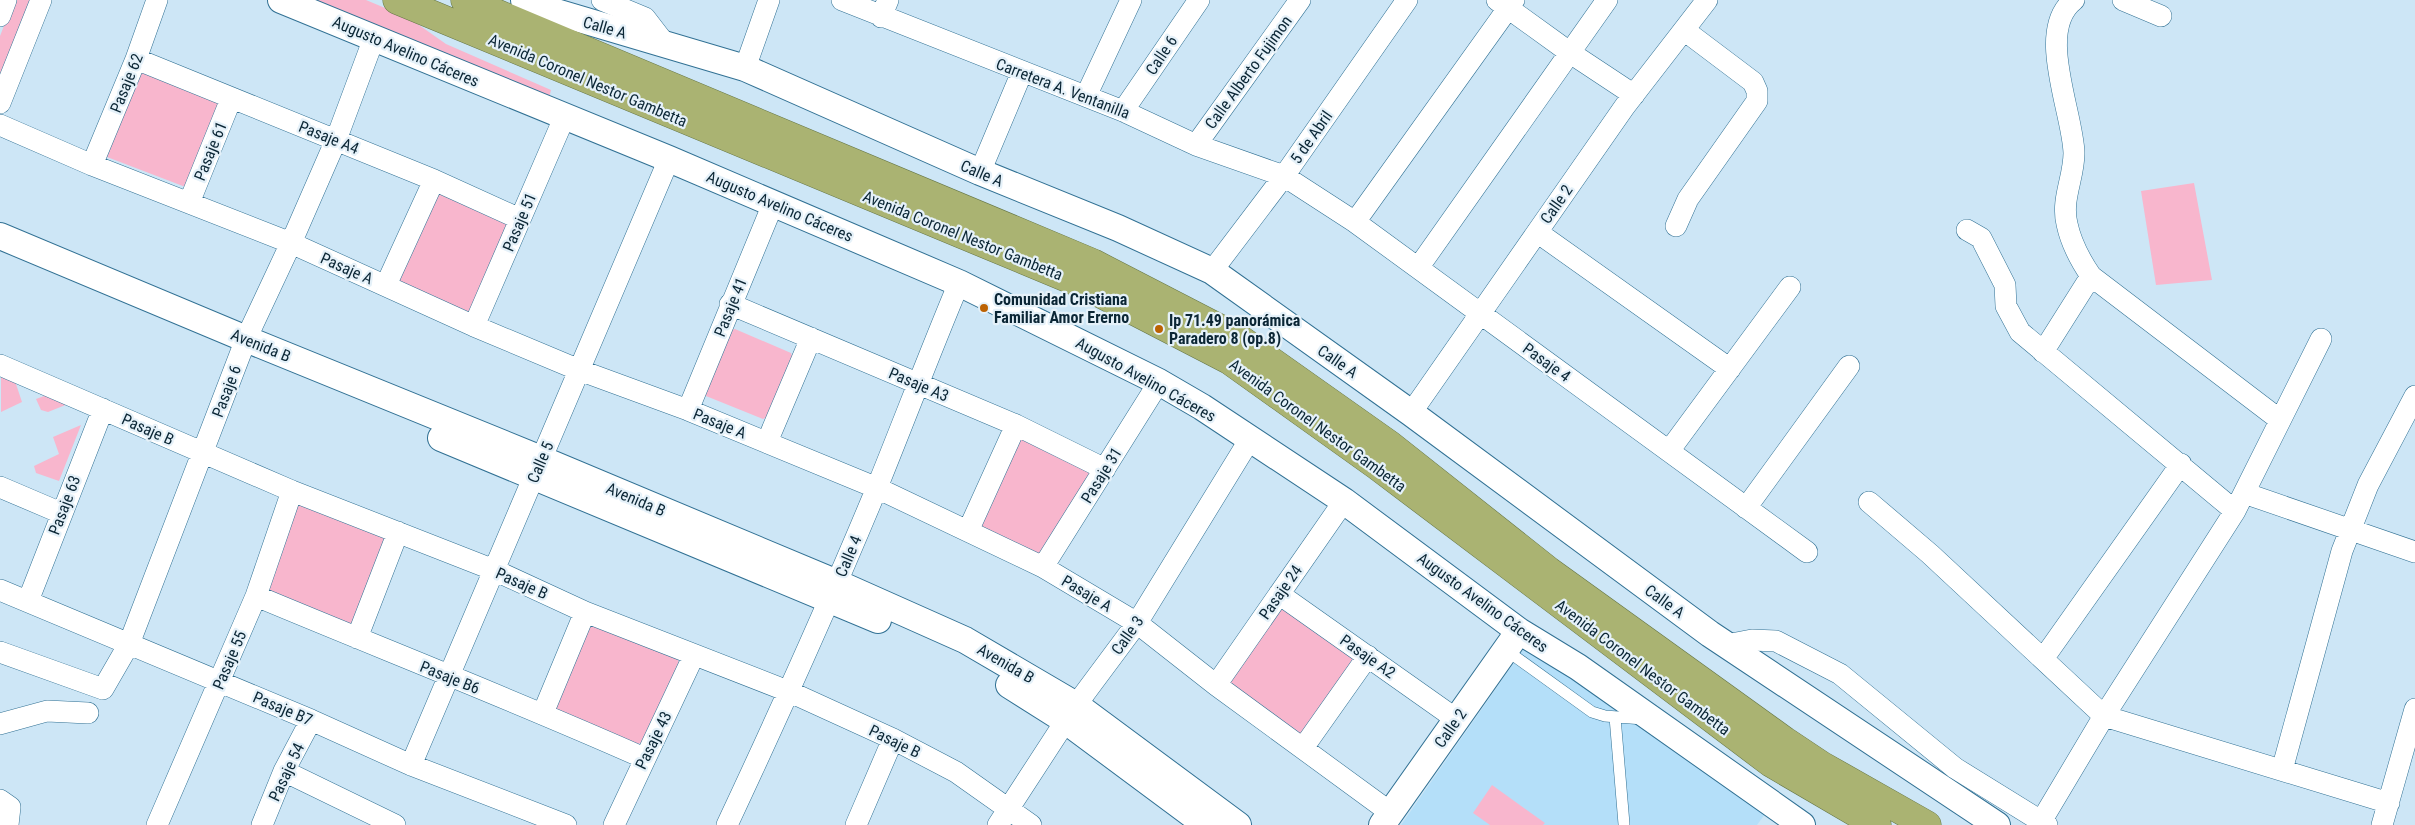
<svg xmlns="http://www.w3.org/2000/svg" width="2415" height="825" viewBox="0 0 2415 825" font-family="'Roboto Condensed',sans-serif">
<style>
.built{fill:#b4dff9}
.green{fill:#f8b6cd}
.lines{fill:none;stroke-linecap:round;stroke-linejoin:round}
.service-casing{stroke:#317194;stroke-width:12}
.minor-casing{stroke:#317194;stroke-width:22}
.tertiary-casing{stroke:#317194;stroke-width:28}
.trunk-casing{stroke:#647546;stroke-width:29}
.service{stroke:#fff;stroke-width:11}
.minor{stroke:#fff;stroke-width:21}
.tertiary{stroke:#fff;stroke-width:26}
.trunk{stroke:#aab372;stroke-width:28}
.poi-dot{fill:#bc6202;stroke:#e5f1f9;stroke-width:2}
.labels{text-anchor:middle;stroke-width:4.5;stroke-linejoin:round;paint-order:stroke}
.street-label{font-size:16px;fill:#0b2635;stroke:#e5f1f9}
.poi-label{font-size:16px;font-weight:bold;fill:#0b2635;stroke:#e5f1f9;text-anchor:start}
</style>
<rect width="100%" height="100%" fill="#cde6f6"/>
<!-- built -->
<path class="built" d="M1527,644L1765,814L1757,825H1401Z"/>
<!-- green -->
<path class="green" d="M14,0H33L0,85V36Z
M314,0H366L409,18L446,44L551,90L549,98Z
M141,70L223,105L188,188L107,157Z
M2194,183L2212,280L2156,285L2141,191Z
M440,193L511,221L469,312L399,283L397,274L435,195Z
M735,329L791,353L793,359L771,415L763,419L701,394L726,331Z
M1,376L15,381L22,402L1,412Z
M47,395L68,404L48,412L41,410L36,399Z
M81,425L59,481L36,473L34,466L59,454L53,437Z
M1018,435L1096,471L1045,558L975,527Z
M295,498L386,539L354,625L348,626L262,590Z
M1280,604L1356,654L1305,734H1297L1230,688L1228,678Z
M592,620L675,655L679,662L641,743L635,745L554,710Z
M1492,785L1545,823L1543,825H1490L1473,813Z"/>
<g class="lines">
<!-- service casing -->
<g class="service-casing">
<path id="service" d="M1506,650L1592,712L1605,716L1643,719
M1615,717L1624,824"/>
</g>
<!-- minor casing -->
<g class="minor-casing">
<path id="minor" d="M602,0L645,18L665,44
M842,0L1123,111L1196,145L1284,176L1355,222L1807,552
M1497,0L1569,52L1634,95
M2074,0C2035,30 2073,112 2074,153C2074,178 2061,199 2067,224C2071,243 2080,260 2091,276L2280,420
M2123,0L2161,16
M0,16L6,0
M881,17L888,0
M136,59L434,180L520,219
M745,68L769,0
M1086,96L1131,0
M0,103L41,0
M1123,111L1199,0
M0,125L92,165L291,243L474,326L579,370L688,410L877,488L1043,567L1137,623L1216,685L1391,813
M1196,145L1300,0
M92,165L136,59L157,0
M980,172L1022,72
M189,203L231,99
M1355,222L1514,0
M1676,226L1688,199L1757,101V91L1753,82L1684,30
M1967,230L1981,238L2005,285L2006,306L2020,332L2235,511
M1537,232L1730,369
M1418,268L1607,0
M1212,271L1284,176L1407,0
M386,285L434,180
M730,304L1016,425L1105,469
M474,326L564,118
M2043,352L2091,276
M0,365L292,491L494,570L585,612L790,692L893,739L956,772L1031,825
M688,410L773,204
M1411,413L1625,106L1707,0
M767,442L811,338
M1669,451L1790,287
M0,487L61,513
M2244,493L2415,552
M1869,502L1930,554L2104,716L2389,803
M1746,508L1849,366
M968,531L1016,425
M1043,567L1159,382
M0,590L311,720L411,765L566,825
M1279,594L1456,719
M256,596C385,650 516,701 644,758
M28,601L103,409
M357,638L398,532
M1726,645L1752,640L1776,641L1840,674L1955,768L2047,825
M0,652L103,689L129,644L246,339L291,243L336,140L374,38
M2043,659L2181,464
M1216,685L1344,501
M543,713L585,612
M0,724L47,711L88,713
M1303,748L1368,656
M411,765L669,159
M2282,770L2342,551L2368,485L2415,396
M284,771L395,825
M0,800L10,807L8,825
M157,825L256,596L292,491
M262,825L284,771L311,720
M614,825L694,655
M727,825C779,714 829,603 876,490C904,421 930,352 959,283
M856,825L893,739
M998,825L1076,705L1137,623L1250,439
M2039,825L2104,716L2235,511L2321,339
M2382,825L2415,709"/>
</g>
<!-- tertiary casing -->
<g class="tertiary-casing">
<path id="tertiary" d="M281,0L669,159L959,283L1159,382L1202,407L1344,501L1519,631L1578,667L1802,825
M524,0L556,12L745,68L980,172L1118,228L1212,271L1411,413L1710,634L1997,825
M0,236L246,339L541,459L837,583L965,640L1076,705L1238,825
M441,438L878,620
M1009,685L1066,721L1206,825
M1382,825L1519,631"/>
</g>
<!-- trunk casing -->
<g class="trunk-casing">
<path id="trunk" d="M397,0L1084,285L1229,360L1376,465L1771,763L1877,825
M465,0L1093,263L1240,339L1390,445L1549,571L1785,741L1821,765L1927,825"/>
</g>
<!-- service -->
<use href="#service" class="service"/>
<!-- minor -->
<use href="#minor" class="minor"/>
<!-- tertiary -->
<use href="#tertiary" class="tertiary"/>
<!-- trunk -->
<use href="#trunk" class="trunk"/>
</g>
<!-- markers -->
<g class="poi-dot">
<circle cx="984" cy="308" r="5"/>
<circle cx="1159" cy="329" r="5"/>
</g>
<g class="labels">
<!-- street labels -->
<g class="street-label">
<text transform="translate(605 27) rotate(16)" y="6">Calle A</text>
<text transform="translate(406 51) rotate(23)" y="6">Augusto Avelino Cáceres</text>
<text transform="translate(1161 55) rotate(-56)" y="6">Calle 6</text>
<text transform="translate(1248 72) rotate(-54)" y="6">Calle Alberto Fujimon</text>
<text transform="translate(588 80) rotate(23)" y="6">Avenida Coronel Nestor Gambetta</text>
<text transform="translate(126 83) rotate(-68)" y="6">Pasaje 62</text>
<text transform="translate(1063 88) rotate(21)" y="6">Carretera A. Ventanilla</text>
<text transform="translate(329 137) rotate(22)" y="6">Pasaje A4</text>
<text transform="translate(1311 137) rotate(-55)" y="6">5 de Abril</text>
<text transform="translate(210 151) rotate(-68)" y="6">Pasaje 61</text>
<text transform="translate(982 173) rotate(23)" y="6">Calle A</text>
<text transform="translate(1556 204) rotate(-55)" y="6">Calle 2</text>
<text transform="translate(780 206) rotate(23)" y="6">Augusto Avelino Cáceres</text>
<text transform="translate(519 222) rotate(-67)" y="6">Pasaje 51</text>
<text transform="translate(963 235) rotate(22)" y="6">Avenida Coronel Nestor Gambetta</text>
<text transform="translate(347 268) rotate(24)" y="6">Pasaje A</text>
<text transform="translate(730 307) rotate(-68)" y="6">Pasaje 41</text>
<text transform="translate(261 345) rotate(22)" y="6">Avenida B</text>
<text transform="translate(1338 361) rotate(35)" y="6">Calle A</text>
<text transform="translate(1547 362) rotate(36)" y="6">Pasaje 4</text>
<text transform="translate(1146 379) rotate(29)" y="6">Augusto Avelino Cáceres</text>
<text transform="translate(919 384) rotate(23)" y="6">Pasaje A3</text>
<text transform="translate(226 391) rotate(-69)" y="6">Pasaje 6</text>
<text transform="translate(720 423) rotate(22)" y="6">Pasaje A</text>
<text transform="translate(1318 425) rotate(36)" y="6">Avenida Coronel Nestor Gambetta</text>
<text transform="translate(148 429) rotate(24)" y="6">Pasaje B</text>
<text transform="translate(540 462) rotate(-67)" y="6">Calle 5</text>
<text transform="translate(1101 475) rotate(-58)" y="6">Pasaje 31</text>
<text transform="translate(636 499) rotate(23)" y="6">Avenida B</text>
<text transform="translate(64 505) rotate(-69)" y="6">Pasaje 63</text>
<text transform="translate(848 556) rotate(-67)" y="6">Calle 4</text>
<text transform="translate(522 583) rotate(24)" y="6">Pasaje B</text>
<text transform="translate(1280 592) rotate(-55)" y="6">Pasaje 24</text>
<text transform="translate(1087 593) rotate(31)" y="6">Pasaje A</text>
<text transform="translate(1665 601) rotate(36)" y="6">Calle A</text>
<text transform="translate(1483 602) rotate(36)" y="6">Augusto Avelino Cáceres</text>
<text transform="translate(1127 635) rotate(-55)" y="6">Calle 3</text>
<text transform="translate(1368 656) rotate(35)" y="6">Pasaje A2</text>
<text transform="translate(229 660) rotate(-67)" y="6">Pasaje 55</text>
<text transform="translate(1006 663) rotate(30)" y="6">Avenida B</text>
<text transform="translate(1643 667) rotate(37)" y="6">Avenida Coronel Nestor Gambetta</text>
<text transform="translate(450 677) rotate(22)" y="6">Pasaje B6</text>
<text transform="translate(283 708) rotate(23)" y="6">Pasaje B7</text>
<text transform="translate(1450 728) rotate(-55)" y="6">Calle 2</text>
<text transform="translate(653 740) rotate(-64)" y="6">Pasaje 43</text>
<text transform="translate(895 741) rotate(26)" y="6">Pasaje B</text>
<text transform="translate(286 772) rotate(-65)" y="6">Pasaje 54</text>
</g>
<!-- poi labels -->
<g class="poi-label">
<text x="994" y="305">Comunidad Cristiana<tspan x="994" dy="18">Familiar Amor Ererno</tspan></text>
<text x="1169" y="326">Ip 71.49 panorámica<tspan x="1169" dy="18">Paradero 8 (op.8)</tspan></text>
</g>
</g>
</svg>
